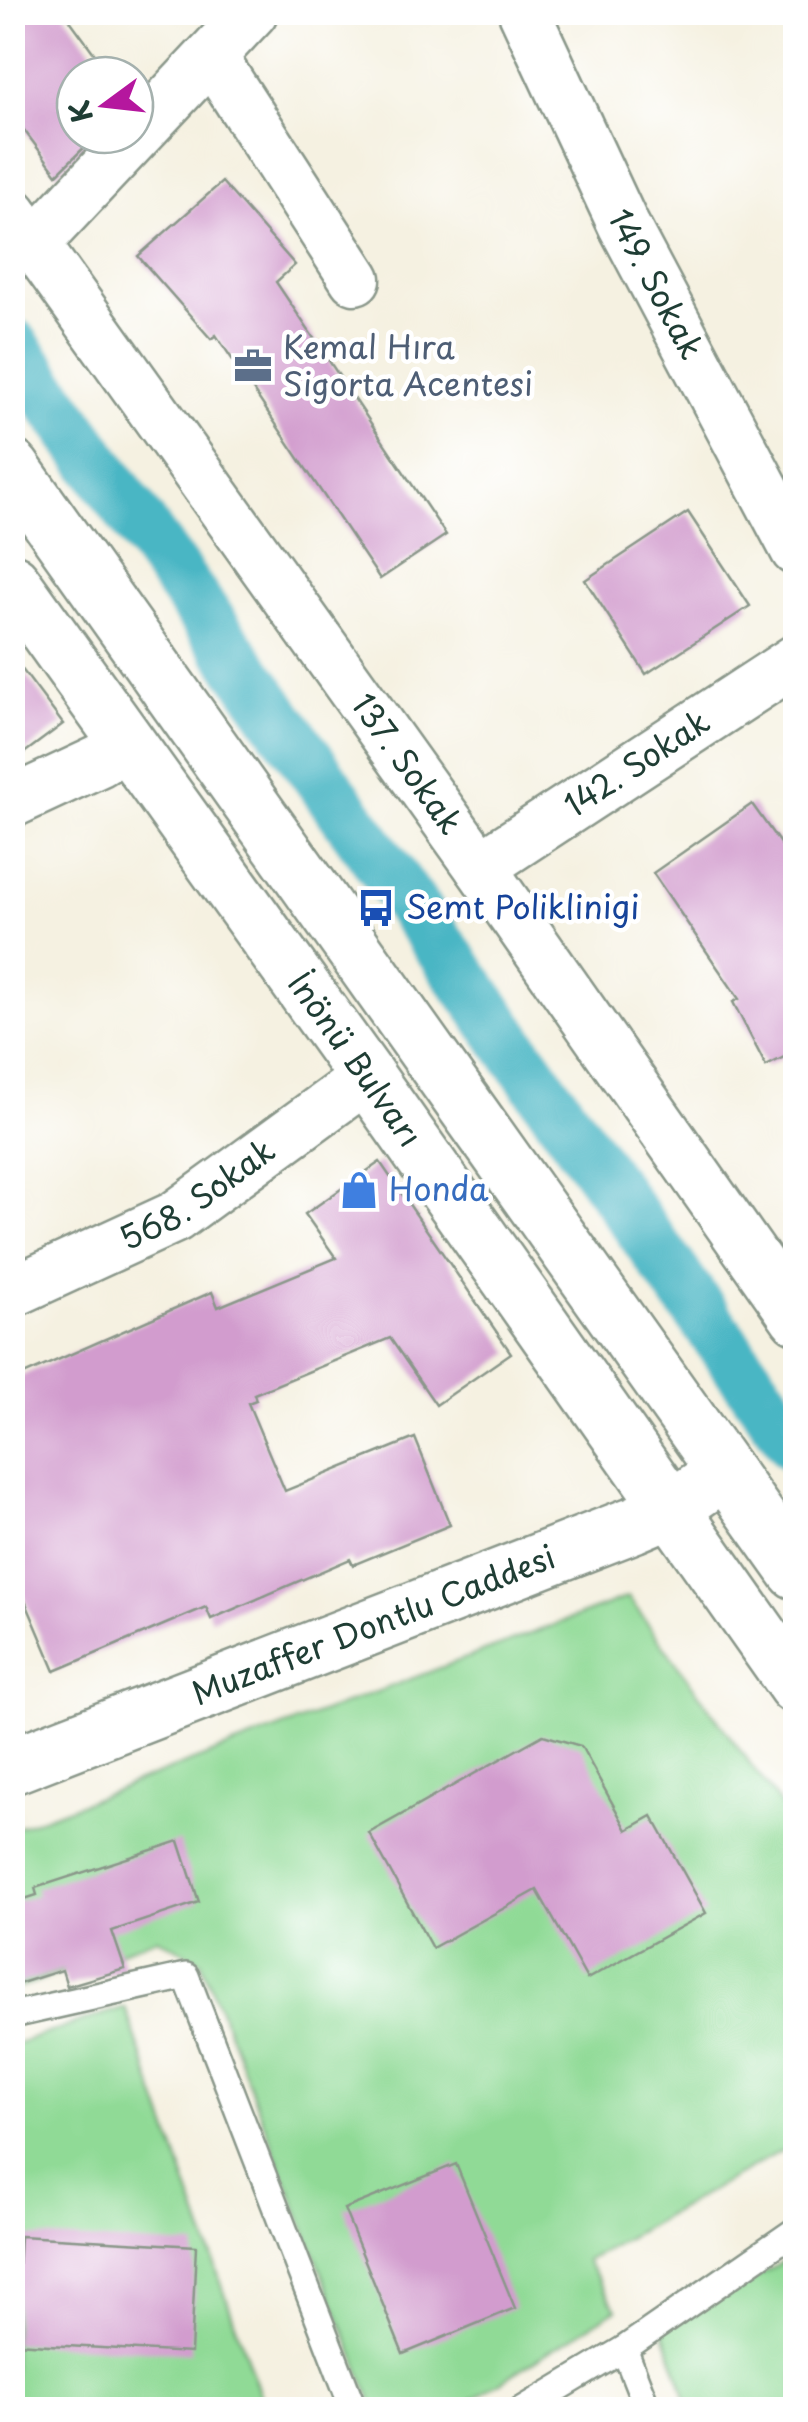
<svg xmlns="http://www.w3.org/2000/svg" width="808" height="2422" viewBox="0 0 808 2422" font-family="'Playpen Sans',sans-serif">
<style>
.green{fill:#90da96;stroke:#588c65;stroke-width:2.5}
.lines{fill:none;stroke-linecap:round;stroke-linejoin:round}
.canal{stroke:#49b6c4;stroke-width:55}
.building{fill:#d29cce}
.service-casing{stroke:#8a978a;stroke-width:30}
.minor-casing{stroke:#8a978a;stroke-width:55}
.tertiary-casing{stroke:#8a978a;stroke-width:60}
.primary-casing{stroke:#8a978a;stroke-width:60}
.service{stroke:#fff;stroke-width:25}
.minor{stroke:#fff;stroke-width:50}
.tertiary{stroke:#fff;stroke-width:55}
.primary{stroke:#fff;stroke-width:55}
.labels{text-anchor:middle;stroke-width:9;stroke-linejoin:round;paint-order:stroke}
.street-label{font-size:32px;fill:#1f3d34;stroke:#fff}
.service-label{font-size:32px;fill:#4e5e75;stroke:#fff;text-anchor:start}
.transit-label{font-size:32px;fill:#164399;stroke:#fff;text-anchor:start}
.shop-label{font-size:32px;fill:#366cbe;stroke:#fff;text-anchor:start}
</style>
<rect width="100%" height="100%" fill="#fff"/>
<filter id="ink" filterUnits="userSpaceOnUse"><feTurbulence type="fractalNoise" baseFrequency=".01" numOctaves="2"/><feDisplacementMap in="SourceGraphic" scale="20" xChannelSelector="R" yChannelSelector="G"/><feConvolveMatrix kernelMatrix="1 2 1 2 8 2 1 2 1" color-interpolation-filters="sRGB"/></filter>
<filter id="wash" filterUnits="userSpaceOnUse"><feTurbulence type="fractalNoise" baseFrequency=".0048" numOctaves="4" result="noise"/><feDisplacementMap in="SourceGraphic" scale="40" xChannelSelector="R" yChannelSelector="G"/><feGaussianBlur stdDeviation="2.25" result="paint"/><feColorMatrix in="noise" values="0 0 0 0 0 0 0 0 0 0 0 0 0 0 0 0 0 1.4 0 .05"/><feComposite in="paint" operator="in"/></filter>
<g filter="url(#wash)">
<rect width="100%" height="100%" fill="#f5f1e1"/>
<!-- green -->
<path class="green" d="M628,1597L795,1825V2143L586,2261L617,2309L457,2409H375L201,1961L157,1938L13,1990V1829Z
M125,2007L265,2409H13L12,2045Z
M795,2256V2409H690L662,2327Z"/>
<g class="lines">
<!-- canal -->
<path class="canal" d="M12,345L796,1446"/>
</g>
<g id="blocks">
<!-- building -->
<path class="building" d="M12,12H64L110,75H75V135H97L57,174L12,114Z
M222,182L295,265L276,282L446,535L380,579L216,335L211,339L138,256Z
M688,512L750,606L646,674L585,580Z
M12,656L63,724L12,762Z
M752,804L796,866V1051L766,1066L733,1002L739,999L653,873Z
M380,1162L511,1353L436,1405L390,1338L254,1394L256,1400L248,1403L285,1491L415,1438L450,1525L353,1565L350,1559L211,1619L206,1607L55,1671L12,1570V1380L212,1292L218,1307L336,1258L305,1214Z
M543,1735L581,1746L627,1830L652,1816L706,1913L587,1979L537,1890L432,1948L369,1833Z
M179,1841L199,1902L112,1931L125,1969L67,1986L62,1970L12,1986V1903L37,1895L35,1888Z
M456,2164L515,2308L403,2354L344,2209Z
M20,2236L196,2246L191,2353L14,2343Z"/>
</g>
</g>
<g filter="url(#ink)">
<use href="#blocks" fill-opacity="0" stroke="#8a978a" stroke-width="2.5"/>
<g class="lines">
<!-- service casing -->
<g class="service-casing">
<path id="service" d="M12,2015L186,1976L354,2410
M624,2349L648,2410
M522,2410L624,2349L796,2230"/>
</g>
<!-- minor casing -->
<g class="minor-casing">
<g id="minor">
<path id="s1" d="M524,12L623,224L796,550"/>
<path d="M211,56L355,279"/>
<path id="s2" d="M12,213L480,867L796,1318"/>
<path d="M34,244L252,12"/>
<path d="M12,802L100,761L129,743"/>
<path id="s3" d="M480,867L796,660"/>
<path id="s4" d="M12,1292L175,1217L367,1077"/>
</g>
</g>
<!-- tertiary casing -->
<g class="tertiary-casing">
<g id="tertiary">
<path id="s5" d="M12,1766L633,1525L671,1509L724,1472"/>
</g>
</g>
<!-- primary casing -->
<g class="primary-casing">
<g id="primary">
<path d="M12,468L796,1571"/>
<path id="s6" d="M12,582L367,1077L796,1686"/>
</g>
</g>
<!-- service -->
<use href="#service" class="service"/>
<!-- minor -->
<use href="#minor" class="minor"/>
<!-- tertiary -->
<use href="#tertiary" class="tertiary"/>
<!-- primary -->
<use href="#primary" class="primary"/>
</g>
</g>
<!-- icons -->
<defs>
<g id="office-bare" transform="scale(3)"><path d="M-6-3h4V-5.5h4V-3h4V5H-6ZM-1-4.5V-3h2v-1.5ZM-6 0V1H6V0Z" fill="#5c6f8a" stroke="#fff" stroke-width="2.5" paint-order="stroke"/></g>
<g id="bus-bare" transform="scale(3)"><path d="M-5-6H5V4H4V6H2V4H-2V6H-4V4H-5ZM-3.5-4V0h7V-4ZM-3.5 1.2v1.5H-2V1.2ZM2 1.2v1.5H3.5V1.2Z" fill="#1a4fb4" stroke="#fff" stroke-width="2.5" paint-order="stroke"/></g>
<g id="shop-bare" transform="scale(3)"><path d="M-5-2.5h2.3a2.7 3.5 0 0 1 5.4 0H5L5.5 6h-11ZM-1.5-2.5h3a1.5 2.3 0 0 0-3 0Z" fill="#3f7fe0" stroke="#fff" stroke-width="2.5" paint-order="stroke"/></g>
</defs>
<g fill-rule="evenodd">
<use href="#office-bare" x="253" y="366"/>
<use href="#bus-bare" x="376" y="908"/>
<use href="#shop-bare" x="359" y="1190"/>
</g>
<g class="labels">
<!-- street labels -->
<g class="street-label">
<text dy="11" stroke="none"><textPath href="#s1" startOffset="302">149. Sokak</textPath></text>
<text dy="11" stroke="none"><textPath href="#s2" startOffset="678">137. Sokak</textPath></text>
<text dy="11" stroke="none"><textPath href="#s3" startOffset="188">142. Sokak</textPath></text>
<text dy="11" stroke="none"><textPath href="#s6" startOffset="588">İnönü Bulvarı</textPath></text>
<text dy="11" stroke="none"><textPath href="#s4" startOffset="210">568. Sokak</textPath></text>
<text dy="11" stroke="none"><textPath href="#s5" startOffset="388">Muzaffer Dontlu Caddesi</textPath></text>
</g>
<!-- service labels -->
<g class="service-label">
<text x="283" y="359">Kemal Hıra<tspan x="283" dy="37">Sigorta Acentesi</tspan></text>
</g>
<!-- transit labels -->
<g class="transit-label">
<text x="406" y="919">Semt Poliklinigi</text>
</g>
<!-- shop labels -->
<g class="shop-label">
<text x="389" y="1201">Honda</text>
</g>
</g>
<!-- margin -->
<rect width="808" height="2422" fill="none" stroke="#fff" stroke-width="50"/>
<!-- north arrow -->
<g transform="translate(105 105) rotate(255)"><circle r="48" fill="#ffffff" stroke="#a5b1ae" stroke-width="2.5"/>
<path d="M0-8L18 38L0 25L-18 38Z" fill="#b5179e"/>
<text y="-15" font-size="28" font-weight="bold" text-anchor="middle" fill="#1f3d34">K</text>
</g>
</svg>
